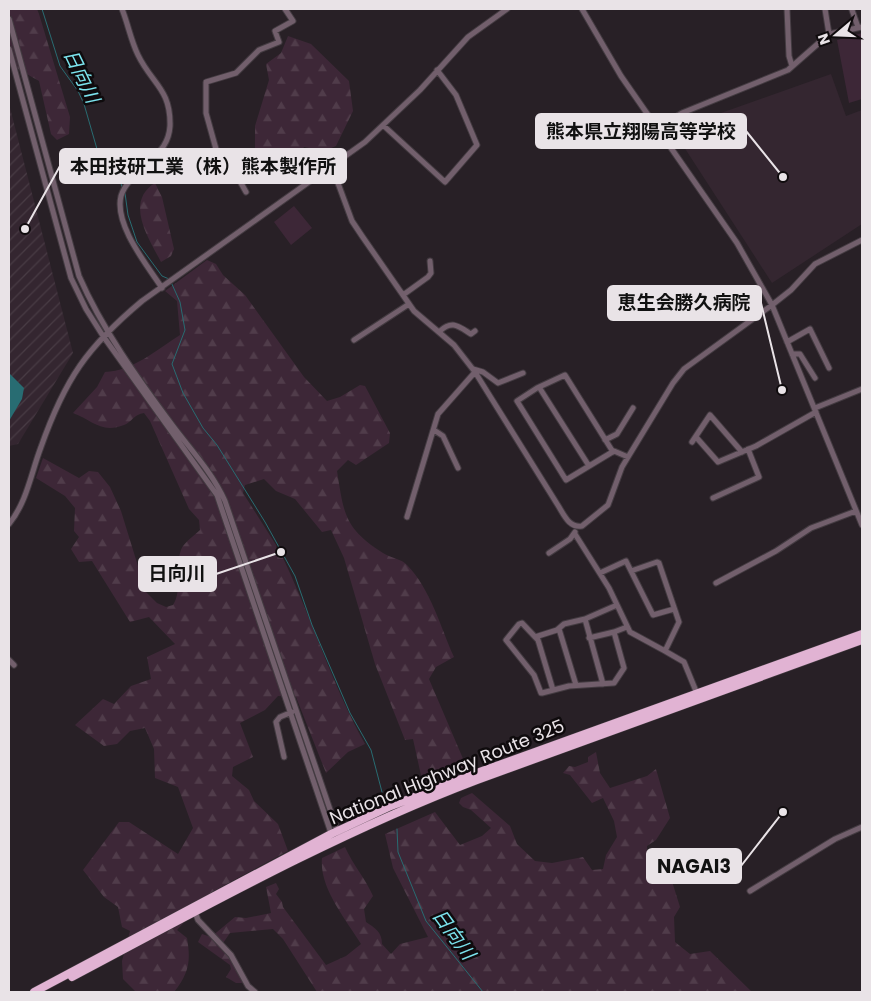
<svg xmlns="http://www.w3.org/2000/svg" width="871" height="1001" viewBox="0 0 871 1001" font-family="Poppins,'Noto Sans JP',sans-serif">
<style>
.built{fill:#342630}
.industrial{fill:url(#industrial-furrows)}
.forest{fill:url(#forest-firs)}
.pitch{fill:#3d2737}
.water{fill:#286c72}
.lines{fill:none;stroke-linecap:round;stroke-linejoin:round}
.stream{stroke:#286c72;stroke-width:1}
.minor-casing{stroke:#433b41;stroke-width:7}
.highway-casing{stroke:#433b41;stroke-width:9}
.minor{stroke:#725f6c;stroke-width:5}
.highway{stroke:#e1b3d3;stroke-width:8}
.labels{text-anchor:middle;stroke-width:5;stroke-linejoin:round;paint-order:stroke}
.street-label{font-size:18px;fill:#e9e3e7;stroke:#0f0b0d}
.water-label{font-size:19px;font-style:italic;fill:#7ce4ee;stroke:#0f0b0d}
.leader{fill:none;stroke:#e9e3e7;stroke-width:2}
.callout-dot{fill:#e9e3e7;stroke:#0f0b0d;stroke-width:2}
.callout{fill:#e9e3e7;stroke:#e9e3e7;stroke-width:2}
.callout-label{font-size:19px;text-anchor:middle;font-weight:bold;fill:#111}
</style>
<defs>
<pattern id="industrial-furrows" width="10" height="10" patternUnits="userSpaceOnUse" patternTransform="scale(1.25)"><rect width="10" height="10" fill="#342630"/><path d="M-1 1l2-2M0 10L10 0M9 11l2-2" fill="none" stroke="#483b44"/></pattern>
<pattern id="forest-firs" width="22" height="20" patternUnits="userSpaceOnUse" patternTransform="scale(1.25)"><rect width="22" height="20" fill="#3d2737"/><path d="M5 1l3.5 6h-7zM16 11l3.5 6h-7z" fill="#503c4a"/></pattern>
</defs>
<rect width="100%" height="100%" fill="#282026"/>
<!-- built -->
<path class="built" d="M831,74L846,116L862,110V224L772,283L673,130Z"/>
<!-- industrial -->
<path class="industrial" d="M9,104L73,353L18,444L9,446Z"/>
<!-- forest -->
<path class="forest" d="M9,9H37L39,14L70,117L69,134L57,140L51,134L39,81L9,64Z
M288,36L311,44L349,81L353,111L336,146L324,151L304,147L290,171L280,174L255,148V126L269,80L266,64L281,53Z
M155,183L162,197L174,249L171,256L161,262C149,239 124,202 155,183Z
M207,260L216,264L223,275L245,295L304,377L327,401L340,397L360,385L365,386L390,433L389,443L356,465L348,460L337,471C344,514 344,528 383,553C391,558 402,559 407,565C431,590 440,626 454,657L436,667L429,679L467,768L422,780L413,739L405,740L375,664L344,558L331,530L322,532L295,499L276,491L264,479L245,485L243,493L276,545L277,551L280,552C311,615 331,683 365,744L348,752L326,773L296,697L278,696L265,710L240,723L253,757L233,767L232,776L249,790L254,801L278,824L288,851L212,892L177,930L187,938C191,961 189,973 174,992H136L123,979L122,961L130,931L122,927L118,907L104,897L83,870L119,822H129L178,854L193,828L178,787L155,778L154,749L145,728L130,731L117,744L104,746L75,725L103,699L114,704L131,686L151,679L147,657L175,644L149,617L130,622L92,561L79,562L71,549L79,537L74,531L75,508L65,496L36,478L43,458L79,478L89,471L98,472L110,487L121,511L146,592L157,603L166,607L173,605C183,589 174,568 181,550C183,543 195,535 200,530L199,520L189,509L150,421L144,413C134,414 132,422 124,425C101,434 92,420 73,413L97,387L105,372C133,371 158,349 180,335L177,301L165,291Z
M596,752L600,773L610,788L647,776L656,769L670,818L656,840L647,846V852L670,875L680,907L674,917L675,942L690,954L710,951L752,992H317L283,939L273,929L230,933L223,943L246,983H236L226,977L231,969L230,965L198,942L202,934L211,937L235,917L246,918L271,913L266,887L276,883L279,889L276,894L282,902L283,907L326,965L346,956L361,944C346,919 319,888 322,858L345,847C353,865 365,878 373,896L364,909L366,922C375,928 382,932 382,944L391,954L400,944L428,937L393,868L385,834L435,812L460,845L482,836L491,828L471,810L463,807L459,803L461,798L472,793L510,826L517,844L535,861L552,863L583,857L592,870L603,869L606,855L617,837L614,821L603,798L592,803L570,775L563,773L569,766L575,767L588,762V757Z"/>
<!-- pitch -->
<path class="pitch" d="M862,33V99L849,103L837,40Z
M294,206L312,228L291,245L274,222Z"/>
<!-- water -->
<path class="water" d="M9,373L24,388L22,399L9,421Z"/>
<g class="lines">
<!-- stream -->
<path class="stream" d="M42,9L60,66L78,91L84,104L99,156L116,166L122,187
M125,193L128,215L137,242L162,276L169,279
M171,282L180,302L185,330L172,364L183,393L203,428L217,445L265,522L295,576L312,625L350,713L371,750L382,792
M397,829L398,852L426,921L483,992"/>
<!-- minor casing -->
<g class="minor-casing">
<path id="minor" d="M122,9C128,24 131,41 138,55C152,84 171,89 170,126C169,142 161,151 150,161C140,171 125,182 121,196C114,225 147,265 162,288
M582,9L621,76L737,243L772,305L862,525
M787,9L789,56L792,66
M825,9L829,34
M852,10L858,27
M9,19L79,276C102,329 138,379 173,426C191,450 212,472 225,501L338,833
M9,49L71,278L86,309L103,336L217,495L332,836
M384,126L445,182L477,145L456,95L437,70
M658,128L682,113L788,70L829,34L862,27
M332,167L352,221L362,236L414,311L454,345L475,372L559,507C565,517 570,528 582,526L608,505L622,467L673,383L684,369L772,305L791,290L815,264L862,240
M246,192L232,167L216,149L206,113V82L236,73L259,50L279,42L275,31L293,21L285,9
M403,295L428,277L431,273L430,261
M440,331C452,320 458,326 471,334L475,331
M354,340L409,304
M787,342L810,329L829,368
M792,354H800L815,378
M473,369L483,372L498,383L523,373
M539,387L589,466
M815,408L862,389
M434,430L443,436L458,468
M696,437L718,462L756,446L816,412
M605,440L617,434L633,408
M692,442L710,415L742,452
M613,452L565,375L537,388L517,401L566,480L614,451L628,457
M713,498L759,477L748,449
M407,517L438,414L475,372
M9,524C27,502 31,473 41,447C65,379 87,347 142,301L365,142L420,90L468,37L507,9
M575,534L609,588L630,632L665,651L679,622L659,563L657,562L631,571
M549,553L570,539L575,532
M600,573L626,561L653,615L674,609
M716,583L776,551L811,528L856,511
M585,619L603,684
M559,629L576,685
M535,637L557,630L564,624L585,619L617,605
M589,638L614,632
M665,651L684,662L698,696
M9,660L14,665
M553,690L538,640L522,623L519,624L506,640L534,675L541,693H542L569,686L614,683L624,668L614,632L627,627
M284,757L276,722L280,717L292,712
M750,891L835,839L862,827
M195,912L198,920L231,955L248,986L255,992"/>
</g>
<!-- highway casing -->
<g class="highway-casing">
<path id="highway" d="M72,977C204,907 337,833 477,780L862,640
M34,992L331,834L391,806L474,774L862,634"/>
</g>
<!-- minor -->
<use href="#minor" class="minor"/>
<!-- highway -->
<use href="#highway" class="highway"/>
</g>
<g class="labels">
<!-- street labels -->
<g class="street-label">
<text transform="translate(447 772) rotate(-22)" y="6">National Highway Route 325</text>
</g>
<!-- water labels -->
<g class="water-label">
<text transform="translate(82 76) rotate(64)" y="7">日向川</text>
<text transform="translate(454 934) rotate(54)" y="7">日向川</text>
</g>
</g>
<!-- callouts -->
<path class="leader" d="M783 177L746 131M25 229L60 166M782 390L761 303M281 552L216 574M783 812L741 866"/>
<g class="callout-dot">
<circle cx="783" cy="177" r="5"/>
<circle cx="25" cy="229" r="5"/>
<circle cx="782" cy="390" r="5"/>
<circle cx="281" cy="552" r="5"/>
<circle cx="783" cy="812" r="5"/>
</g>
<g class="callout">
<rect x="536" y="114" width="210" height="34" rx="5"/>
<rect x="60" y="149" width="286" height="34" rx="5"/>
<rect x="608" y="286" width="153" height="34" rx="5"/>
<rect x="139" y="557" width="77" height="34" rx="5"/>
<rect x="647" y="849" width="94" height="34" rx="5"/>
</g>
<g class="callout-label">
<text x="641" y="138">熊本県立翔陽高等学校</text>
<text x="203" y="173">本田技研工業（株）熊本製作所</text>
<text x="684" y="309">恵生会勝久病院</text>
<text x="177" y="580">日向川</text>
<text x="694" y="873">NAGAI3</text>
</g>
<!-- border -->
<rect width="871" height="1001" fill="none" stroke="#e9e3e7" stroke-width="20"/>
<!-- north arrow -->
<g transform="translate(836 35) rotate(251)" stroke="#0f0b0d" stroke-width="4" paint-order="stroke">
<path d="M0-4L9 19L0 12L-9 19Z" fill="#e9e3e7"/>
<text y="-8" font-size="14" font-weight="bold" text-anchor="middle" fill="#e9e3e7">N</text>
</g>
</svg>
